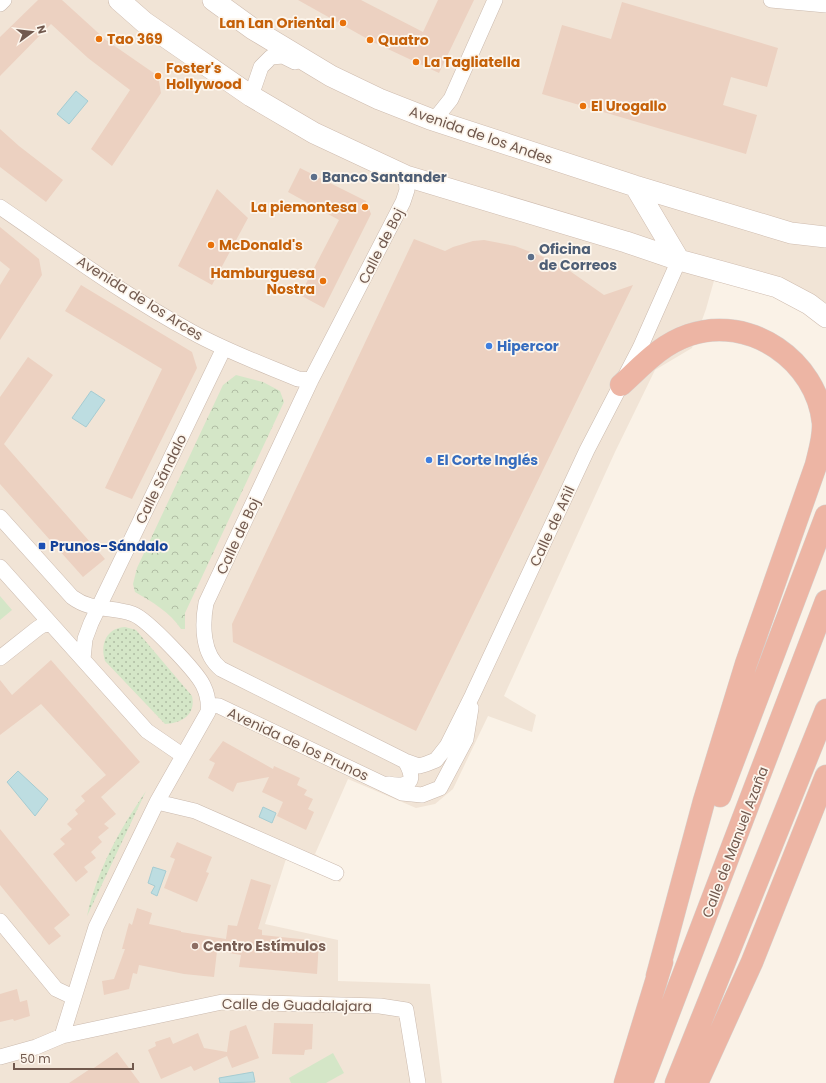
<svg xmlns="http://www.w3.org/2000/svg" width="826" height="1083" viewBox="0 0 826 1083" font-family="Poppins,sans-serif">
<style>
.residential{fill:#f1e4d6}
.grass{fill:url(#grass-dots)}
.forest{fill:url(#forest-crowns)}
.garden{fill:#d4e6c7}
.water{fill:#bddde1;stroke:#a5ccd2}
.building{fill:#ecd1c1}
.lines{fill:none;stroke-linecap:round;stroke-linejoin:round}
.minor-casing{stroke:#cbbaae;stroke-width:16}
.secondary-casing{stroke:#cfbcaf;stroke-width:22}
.motorway-casing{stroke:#d7d1cd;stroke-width:23}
.minor{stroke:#fff;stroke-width:15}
.secondary{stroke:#fff;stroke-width:21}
.motorway{stroke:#edb5a4;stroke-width:22}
.food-dot{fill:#e8710a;stroke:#fdf6ed;stroke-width:1.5}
.service-dot{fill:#5c6f8a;stroke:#fdf6ed;stroke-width:1.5}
.shop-dot{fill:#3f7fe0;stroke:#fdf6ed;stroke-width:1.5}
.transit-dot{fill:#1a4fb4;stroke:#fdf6ed;stroke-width:1.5}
.education-dot{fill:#8d6e63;stroke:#fdf6ed;stroke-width:1.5}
.labels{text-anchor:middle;stroke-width:3.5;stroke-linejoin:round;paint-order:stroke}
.food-label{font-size:14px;font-weight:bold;fill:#c56008;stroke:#fdf6ed;text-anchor:start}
.street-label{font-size:14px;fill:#71594e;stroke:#fdf6ed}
.service-label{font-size:14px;font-weight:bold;fill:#4e5e75;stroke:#fdf6ed;text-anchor:start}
.shop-label{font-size:14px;font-weight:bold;fill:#366cbe;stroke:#fdf6ed;text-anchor:start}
.transit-label{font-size:14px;font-weight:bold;fill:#164399;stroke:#fdf6ed;text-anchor:start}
.education-label{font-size:14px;font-weight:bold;fill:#785e54;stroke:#fdf6ed;text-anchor:start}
</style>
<defs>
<pattern id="grass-dots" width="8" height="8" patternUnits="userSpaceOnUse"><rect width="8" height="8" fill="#d4e6c7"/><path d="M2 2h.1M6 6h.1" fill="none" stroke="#b0bda4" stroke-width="1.8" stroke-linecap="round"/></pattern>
<pattern id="forest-crowns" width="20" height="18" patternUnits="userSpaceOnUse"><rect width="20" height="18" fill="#d4e6c7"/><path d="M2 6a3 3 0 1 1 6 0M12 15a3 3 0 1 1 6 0" fill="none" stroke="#b0bda4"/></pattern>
</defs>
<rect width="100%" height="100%" fill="#faf2e7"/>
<!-- residential -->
<path class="residential" d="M0,0H826V317L717,270L706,309L692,348L655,370L615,452L504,696L536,715L532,732L488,716L453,789L435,804L416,808L348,779L315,854L345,872L340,882L286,859L265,924L338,940V981L430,984L442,1083H0Z"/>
<!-- grass -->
<path class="grass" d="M125,627L136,630L192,696C196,715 182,723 165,724L105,661C100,645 106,628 125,627Z
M146,791L87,916C97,870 120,829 146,791Z"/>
<!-- forest -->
<path class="forest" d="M236,375L263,382L280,391L284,402L185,613V629H181C170,612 152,602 135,592L133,584L137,568L223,385Z"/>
<!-- garden -->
<path class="garden" d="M0,596L12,610L0,620Z
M333,1053L344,1073L326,1083H291L289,1078Z"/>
<!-- water -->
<path class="water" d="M76,91L88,101L69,124L57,114Z
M91,391L105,400L86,427L72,418Z
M18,771L48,799L35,816L7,782Z
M263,807L276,813L272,823L259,817Z
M153,867L166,871L157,896L151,893L155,886L148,883Z
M253,1072L255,1082L220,1083L219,1078Z"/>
<!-- building -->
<path class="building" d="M38,0H62L106,40L158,76L161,93L112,166L91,149L130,90L88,58L51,24L0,76V37Z
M298,0H361L423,32L438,0H474L439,73L373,42Z
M622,2L778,48L767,87L731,77L723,105L757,115L746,154L542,94L562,25L611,39Z
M0,129L19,146L63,180L46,202L0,167Z
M300,168L366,201L371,214L324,308L300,295L339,220L288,192Z
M217,189L248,218L212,285L178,266Z
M0,227L39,259L42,275L0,340V285L10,269L0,261Z
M414,239L445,251L453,247L473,241L484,240L515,246L541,256L567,269L604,295L633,285L416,731L233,642L232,624Z
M81,285L192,352L197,368L132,499L105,488L162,369L65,311Z
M28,357L53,375L4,444L105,559L83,577L0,484V397Z
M51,660L140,762L101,797L116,814L104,824L109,828L98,837L102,842L91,852L96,858L84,867L88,872L76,882L53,854L65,844L60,839L72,829L67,824L78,814L75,810L85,801L81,796L106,775L41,704L0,735V680L12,695Z
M223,741L273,769L274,766L300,778L297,785L307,790L304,795L313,799L308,809L314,812L306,830L277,816L283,802L262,792L269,777L237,783L233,792L208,778L215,763L209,760Z
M0,829L70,915L54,928L61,936L49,945L0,885Z
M177,842L212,857L206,872L209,873L197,902L164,888L175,859L170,857Z
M251,879L271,885L258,929L262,930V935L319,941L317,974L239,967L241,955L217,951L214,977L184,974L139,965L137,974L133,973L129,989L104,995L102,981L114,979L125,949H122L129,923L132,925L137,908L152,913L149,924L181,931V932L226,939L228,925L237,926Z
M17,989L20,1002L27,1000L30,1016L14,1021L13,1019L0,1022V994Z
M274,1023L313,1024L312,1049L305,1050L304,1055L272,1054Z
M246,1025L259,1058L232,1068L227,1056L194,1071L191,1066L161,1079L148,1050L156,1046L155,1042L170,1037L173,1044L198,1033L204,1048L227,1052L230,1031Z
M117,1052L140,1083H69L90,1069L91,1070Z"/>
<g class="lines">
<!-- minor casing -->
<g class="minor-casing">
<path id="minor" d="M771,0L826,5
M0,4L4,0
M251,96L261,67L271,57L283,56L295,62
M430,119L439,114L451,99L495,0
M406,176L407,190L403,202L311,380L206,603C202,625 202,654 221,669L405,761L419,766L426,764L436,760L447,746L472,696L587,450L640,348L679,260
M0,207C63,250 125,296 192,332C226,351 262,364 298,379L311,380
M0,517L72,597C92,612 111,606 133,614C147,619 196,671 203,685C207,693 209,703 208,712L157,802L96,927L62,1036
M0,567L147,731L182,755
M0,658L38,628L43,625L51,624
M83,659L85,639L91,623L224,348
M209,705L219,706L402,793L422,795L440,788L466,739L471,708
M388,784C410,788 417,781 405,761
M157,802L195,811L336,873
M0,921L56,989L73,997
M0,1057L36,1047L62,1036L222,1002L380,1006L406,1010L418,1083"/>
</g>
<!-- secondary casing -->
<g class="secondary-casing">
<path id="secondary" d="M119,0L144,22L251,96L314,133L406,176L626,242L679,260L777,287L809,304L826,317
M213,0L253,29L331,76L379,99L430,119L635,186L791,233L826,237
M635,186L679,260"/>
</g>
<!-- motorway casing -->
<g class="motorway-casing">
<path id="motorway" d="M621,385C643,365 660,345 689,335C750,314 817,361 823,423C824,437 819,452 816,465L746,664L704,801L657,976
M720,796L826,516
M625,1083L662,962
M642,1083L826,601
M676,1083L826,710
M697,1083L752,962L826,776"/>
</g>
<!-- minor -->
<use href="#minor" class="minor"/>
<!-- secondary -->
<use href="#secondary" class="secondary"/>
<!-- motorway -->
<use href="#motorway" class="motorway"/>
</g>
<!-- markers -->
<g class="food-dot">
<circle cx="343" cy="23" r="4"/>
<circle cx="99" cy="39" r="4"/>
<circle cx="370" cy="40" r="4"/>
<circle cx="416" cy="62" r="4"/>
<circle cx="158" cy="76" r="4"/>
<circle cx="583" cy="106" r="4"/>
<circle cx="365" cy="207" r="4"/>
<circle cx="211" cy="245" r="4"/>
<circle cx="323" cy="281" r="4"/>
</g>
<g class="service-dot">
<circle cx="314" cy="177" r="4"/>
<circle cx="531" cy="257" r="4"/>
</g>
<g class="shop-dot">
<circle cx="489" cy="346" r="4"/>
<circle cx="429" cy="460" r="4"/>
</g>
<rect class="transit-dot" x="38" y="542" width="8" height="8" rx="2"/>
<circle class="education-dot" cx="195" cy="946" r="4"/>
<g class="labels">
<!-- food labels -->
<g class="food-label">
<text x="335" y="28" text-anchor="end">Lan Lan Oriental</text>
<text x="107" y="44">Tao 369</text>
<text x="378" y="45">Quatro</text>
<text x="424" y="67">La Tagliatella</text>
<text x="166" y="73">Foster's<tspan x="166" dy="16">Hollywood</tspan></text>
<text x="591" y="111">El Urogallo</text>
<text x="357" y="212" text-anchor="end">La piemontesa</text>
<text x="219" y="250">McDonald's</text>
<text x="315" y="278" text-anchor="end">Hamburguesa<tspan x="315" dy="16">Nostra</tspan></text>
</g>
<!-- street labels -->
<g class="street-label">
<text transform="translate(481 135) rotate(19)" y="5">Avenida de los Andes</text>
<text transform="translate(381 246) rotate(-63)" y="5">Calle de Boj</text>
<text transform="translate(140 298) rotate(32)" y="5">Avenida de los Arces</text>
<text transform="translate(161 479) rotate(-64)" y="5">Calle Sándalo</text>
<text transform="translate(552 526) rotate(-65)" y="5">Calle de Añil</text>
<text transform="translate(238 536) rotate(-65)" y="5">Calle de Boj</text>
<text transform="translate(298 744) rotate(25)" y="5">Avenida de los Prunos</text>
<text transform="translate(735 842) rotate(-69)" y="5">Calle de Manuel Azaña</text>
<text transform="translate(297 1005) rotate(1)" y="5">Calle de Guadalajara</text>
</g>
<!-- service labels -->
<g class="service-label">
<text x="322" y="182">Banco Santander</text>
<text x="539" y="254">Oficina<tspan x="539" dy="16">de Correos</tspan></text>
</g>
<!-- shop labels -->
<g class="shop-label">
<text x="497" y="351">Hipercor</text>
<text x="437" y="465">El Corte Inglés</text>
</g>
<!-- transit labels -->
<g class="transit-label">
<text x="50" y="551">Prunos-Sándalo</text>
</g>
<!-- education labels -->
<g class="education-label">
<text x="203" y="951">Centro Estímulos</text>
</g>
</g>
<!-- north arrow -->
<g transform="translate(32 32) rotate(75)" stroke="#fdf6ed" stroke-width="3" paint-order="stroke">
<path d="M0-3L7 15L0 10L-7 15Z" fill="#71594e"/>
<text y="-6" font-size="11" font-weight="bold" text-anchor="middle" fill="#71594e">N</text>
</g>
<!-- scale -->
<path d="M14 1063v6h119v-6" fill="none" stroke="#71594e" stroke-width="2"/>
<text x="20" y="1063" font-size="12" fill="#71594e" stroke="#fdf6ed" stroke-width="3" paint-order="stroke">50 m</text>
</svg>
